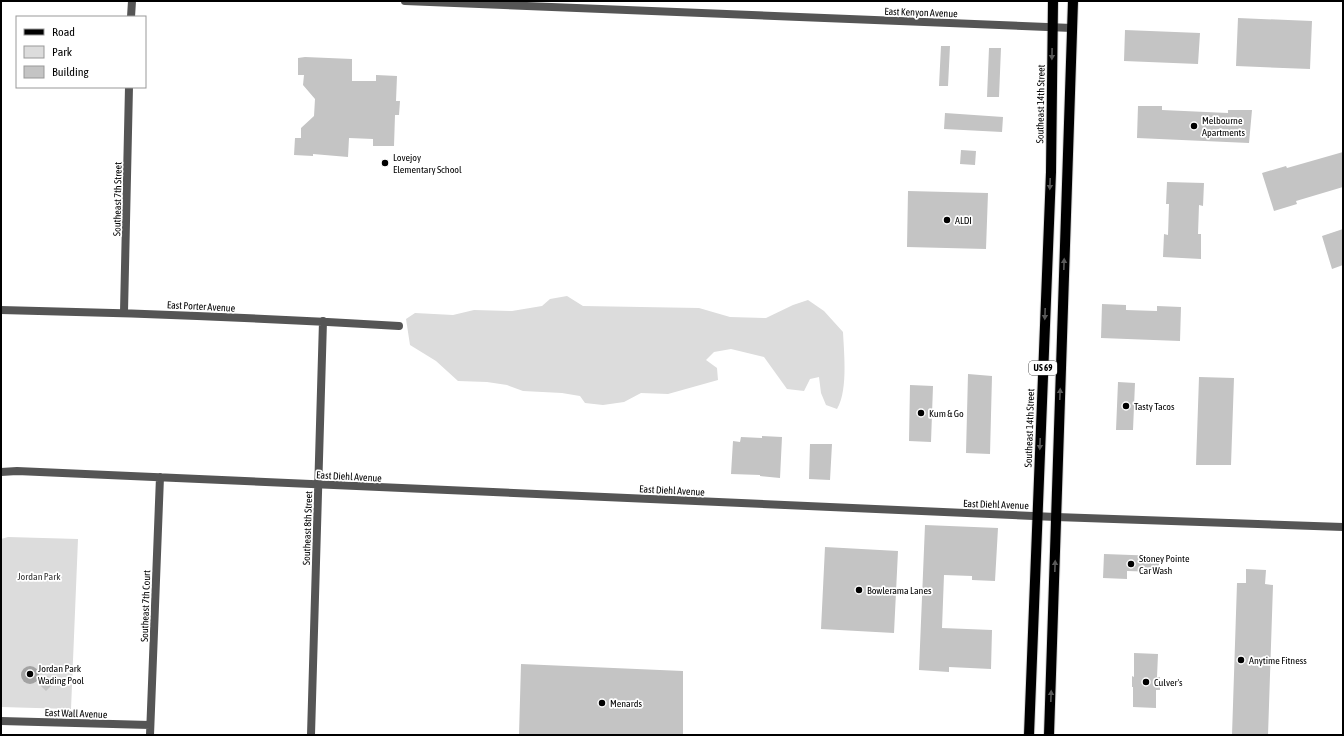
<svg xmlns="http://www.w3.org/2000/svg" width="1344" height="736" viewBox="0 0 1344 736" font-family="'Asap Condensed',sans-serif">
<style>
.green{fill:#dcdcdc}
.water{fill:#a3a3a3}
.building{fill:#c4c4c4}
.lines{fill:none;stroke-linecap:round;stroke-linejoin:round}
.primary-casing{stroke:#dbdbdb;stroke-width:12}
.street{stroke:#555;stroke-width:8}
.primary{stroke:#000;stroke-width:10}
.oneway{fill:#595959}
.poi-dot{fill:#000;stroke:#fff;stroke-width:1.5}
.labels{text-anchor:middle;stroke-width:3.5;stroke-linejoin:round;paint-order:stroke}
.shield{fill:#fff;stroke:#4c4c4c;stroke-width:1}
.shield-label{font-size:9px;font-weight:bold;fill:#000}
.street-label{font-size:10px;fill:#000;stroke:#fff}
.poi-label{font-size:10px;fill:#000;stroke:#fff;text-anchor:start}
.park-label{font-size:10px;fill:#333;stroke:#fff}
</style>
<rect width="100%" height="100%" fill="#fff"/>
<!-- green -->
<path class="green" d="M567,296L583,306L699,308L730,317L766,318L793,305L808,300L824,311L843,332C844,353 848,391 837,409L826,405L821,393L819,377L810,379L804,391L787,389L764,357L731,349L714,352L706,360L717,368L718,380L668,394L641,393L624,402L603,405L585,403L580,396L562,393L523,391L507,385L487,382L458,381L436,361L410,345L406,319L415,313L453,315L474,310L512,311L542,306L550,299Z
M8,537L78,539L71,709L1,707V539Z"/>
<!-- water -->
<path class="water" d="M21 675a9 9 0 1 1 18 0a9 9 0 1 1-18 0Z"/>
<!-- building -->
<path class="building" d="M1238,18L1312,21L1310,69L1236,66Z
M1125,30L1200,33L1198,64L1124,61Z
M941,46H950L948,86H939Z
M989,48H1001L999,97H987Z
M305,57L352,59V81H376V75L397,76L396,101H400L399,115H395L394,146H373V139L349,138L348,157L313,154V156L294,155L295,138H301V128L314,116L315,99L303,85L304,75H298V58Z
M1138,106H1162V110L1228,113V110H1252L1249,143L1137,138Z
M945,113L1003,117L1002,132L944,129Z
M961,150L976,151L975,165L960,164Z
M1343,152V187L1296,201L1297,204L1274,211L1262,173L1286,166L1287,168Z
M1167,182L1204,183L1203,206L1199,205L1198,234H1201V259L1163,257L1164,234L1168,235L1169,204H1166Z
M908,191L988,193L986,249L907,247Z
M1343,229V265L1332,269L1322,236Z
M1102,304L1126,305V310L1157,311V306L1181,307L1180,341L1101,338Z
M968,374L992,376L990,454L966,453Z
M1199,377L1234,378L1231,465H1196Z
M1118,382L1135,383L1133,430H1116Z
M910,385L933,386L931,442L909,441Z
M762,436L782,437L780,478L760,476V475L731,474L733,441L740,442L741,437L762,438Z
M810,444H832L830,480L809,479Z
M925,525L998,528L995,581L972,580V576L944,575L942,628L992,630L991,669L949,667V672L919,670Z
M825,547L898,551L894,633L821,629Z
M1104,554L1159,556V572L1127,571V579L1103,578Z
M1246,569L1266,570L1265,584L1273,585L1268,735H1232L1237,583H1246Z
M1134,653L1158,654L1157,677H1160V690H1156V708L1133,707V687H1132V676L1134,677Z
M521,664L683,671V735H519Z
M48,676L54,683L46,691L39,684Z"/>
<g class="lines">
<!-- primary casing -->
<g class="primary-casing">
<path id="primary" d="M1029,735L1051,172L1053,1
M1049,735L1073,1"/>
</g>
<!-- street -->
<path class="street" d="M405,1L1072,28
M131,17L132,1
M1,310C134,313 267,318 399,326
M124,312L129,87
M1,472L17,471L1056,517L1343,527
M1,721L150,725
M150,735L160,477
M311,735L323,321"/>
<!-- primary -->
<use href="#primary" class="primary"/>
</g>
<!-- one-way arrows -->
<defs><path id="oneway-solid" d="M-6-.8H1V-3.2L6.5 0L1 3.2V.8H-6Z"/></defs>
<g class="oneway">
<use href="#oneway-solid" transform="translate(1052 54) rotate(91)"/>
<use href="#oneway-solid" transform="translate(1050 184) rotate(92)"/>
<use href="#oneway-solid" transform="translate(1064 264) rotate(-88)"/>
<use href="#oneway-solid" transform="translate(1045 314) rotate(92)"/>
<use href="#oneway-solid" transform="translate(1060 394) rotate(-88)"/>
<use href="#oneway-solid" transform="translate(1040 444) rotate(92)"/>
<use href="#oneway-solid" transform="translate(1055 566) rotate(-88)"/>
<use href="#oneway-solid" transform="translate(1051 696) rotate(-88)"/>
</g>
<!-- markers -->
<g class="poi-dot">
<circle cx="1194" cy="126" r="4"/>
<circle cx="385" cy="163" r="4"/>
<circle cx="947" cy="220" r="4"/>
<circle cx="1126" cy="406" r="4"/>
<circle cx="921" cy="413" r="4"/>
<circle cx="1131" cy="564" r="4"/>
<circle cx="859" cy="590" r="4"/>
<circle cx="1241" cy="660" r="4"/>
<circle cx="30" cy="674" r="4"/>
<circle cx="1146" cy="682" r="4"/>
<circle cx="602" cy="703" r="4"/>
</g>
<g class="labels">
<!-- shield labels -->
<rect class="shield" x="1029" y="361" width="28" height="14" rx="3"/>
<g class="shield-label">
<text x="1043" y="371">US 69</text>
</g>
<!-- street labels -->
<g class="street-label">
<text transform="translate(921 12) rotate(2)" y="4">East Kenyon Avenue</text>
<text transform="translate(1040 104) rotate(-89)" y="4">Southeast 14th Street</text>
<text transform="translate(117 199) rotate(-89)" y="4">Southeast 7th Street</text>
<text transform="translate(201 306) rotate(3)" y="4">East Porter Avenue</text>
<text transform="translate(1029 428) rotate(-88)" y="4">Southeast 14th Street</text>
<text transform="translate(349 476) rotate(3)" y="4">East Diehl Avenue</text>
<text transform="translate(672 490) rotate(3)" y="4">East Diehl Avenue</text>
<text transform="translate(996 504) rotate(2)" y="4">East Diehl Avenue</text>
<text transform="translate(307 528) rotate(-88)" y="4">Southeast 8th Street</text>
<text transform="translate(145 606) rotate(-88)" y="4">Southeast 7th Court</text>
<text transform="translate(76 713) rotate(2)" y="4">East Wall Avenue</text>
</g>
<!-- poi labels -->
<g class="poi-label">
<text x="1202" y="124">Melbourne<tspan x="1202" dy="12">Apartments</tspan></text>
<text x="393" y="161">Lovejoy<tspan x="393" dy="12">Elementary School</tspan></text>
<text x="955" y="224">ALDI</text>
<text x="1134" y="410">Tasty Tacos</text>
<text x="929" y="417">Kum &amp; Go</text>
<text x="1139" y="562">Stoney Pointe<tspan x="1139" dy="12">Car Wash</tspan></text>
<text x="867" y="594">Bowlerama Lanes</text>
<text x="1249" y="664">Anytime Fitness</text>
<text x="38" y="672">Jordan Park<tspan x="38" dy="12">Wading Pool</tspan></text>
<text x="1154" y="686">Culver's</text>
<text x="610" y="707">Menards</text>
</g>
<!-- park labels -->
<g class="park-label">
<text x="39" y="580">Jordan Park</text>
</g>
</g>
<!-- border -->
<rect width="1344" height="736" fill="none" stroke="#000000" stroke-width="4"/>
<!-- legend -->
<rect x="16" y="16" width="130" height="72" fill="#ffffff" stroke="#999999"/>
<rect x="24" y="29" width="20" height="6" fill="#000000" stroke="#999999"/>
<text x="52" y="36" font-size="12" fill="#000000">Road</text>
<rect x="24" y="46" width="20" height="12" fill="#dcdcdc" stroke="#999999"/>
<text x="52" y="56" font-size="12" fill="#000000">Park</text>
<rect x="24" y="66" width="20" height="12" fill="#c4c4c4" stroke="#999999"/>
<text x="52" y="76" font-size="12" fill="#000000">Building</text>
</svg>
